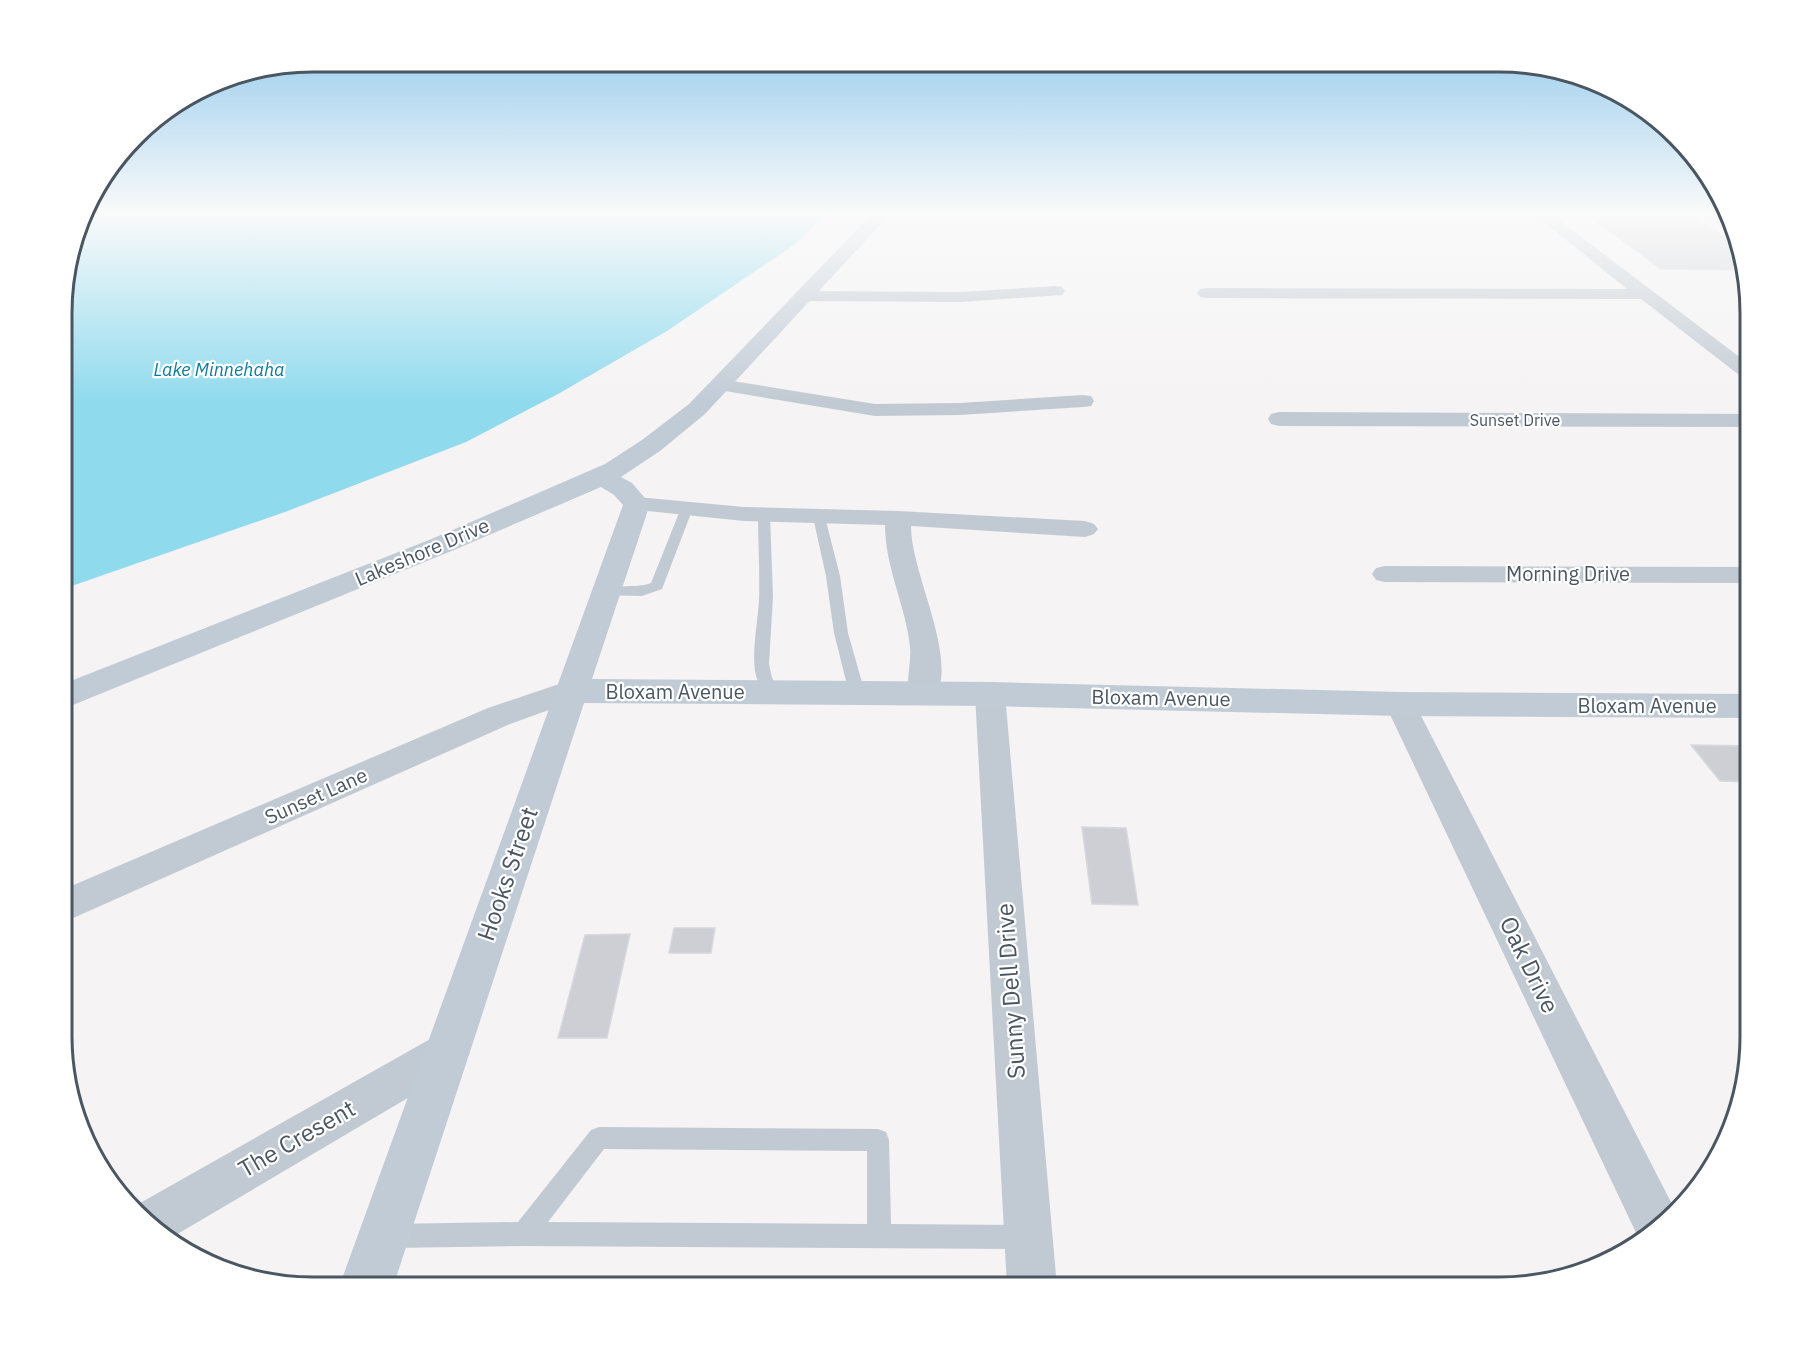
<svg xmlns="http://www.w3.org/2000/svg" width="1812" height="1349" viewBox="0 0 1812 1349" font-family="'IBM Plex Sans',sans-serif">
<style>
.water{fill:#90daee}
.building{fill:#cdcfd5;stroke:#d7d9de;stroke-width:1.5}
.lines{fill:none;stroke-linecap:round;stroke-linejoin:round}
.lane{fill:#c1cad2;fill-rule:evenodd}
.street{fill:#c1cad2;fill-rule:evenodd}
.secondary{fill:#c1cbd6;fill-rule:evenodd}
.labels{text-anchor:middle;stroke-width:4.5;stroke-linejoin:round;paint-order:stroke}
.far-street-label{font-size:16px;fill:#4a5661;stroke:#fff}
.far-water-label{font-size:18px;font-style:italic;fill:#0c7c9b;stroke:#fff}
.street-label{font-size:20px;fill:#4a5661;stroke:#fff}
.near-street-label{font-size:24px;fill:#4a5661;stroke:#fff}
.rim{fill:none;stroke:#4a5661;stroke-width:3}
</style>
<rect width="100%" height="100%" fill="#f5f3f3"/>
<!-- water -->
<path class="water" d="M86,214H827L794,245L667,331L558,394L466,442L285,512L63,589L64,280Z"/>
<!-- building -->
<path class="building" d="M1590,217H1694L1734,242L1741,270L1661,269Z
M1691,745L1750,746V782L1720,781Z
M1082,827L1126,828L1138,905L1092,904Z
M674,928H715L711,953H669Z
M630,934L607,1038H558L585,935Z"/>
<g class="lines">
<!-- lane -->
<path class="lane" d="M687,504L693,508L662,589L642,596L600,595L598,592C607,583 637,589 651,583L681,508Z
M764,511L770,515L773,597L769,664L772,678L783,693L780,697C770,700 761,689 757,679C750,659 758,622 759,600C760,572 758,543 758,515Z
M819,513L825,517L840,576L848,633L865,693L862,697H852L849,693L834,633L826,576L813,517Z
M599,1127L878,1129L886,1132L889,1140L891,1224L1025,1225L1033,1229L1037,1237L1033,1245L1025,1249L524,1246L389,1248L381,1244L377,1236L381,1228L389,1224L518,1222L591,1130ZM604,1149L867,1151V1224L548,1222Z"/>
<!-- street -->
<path class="street" d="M1534,214H1551L1750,365V380L1743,378L1641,299L1206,298L1200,297L1197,293L1200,289L1206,288L1627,289Z
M1704,214H1722L1729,219L1732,232L1725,230Z
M1056,286L1062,287L1065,291L1062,295L961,302L806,301L800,300L797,296L800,292L806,291L961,292Z
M720,379L875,404L960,403L1083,395L1091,396L1094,401L1091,406L1083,407L960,415L875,416L713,389L710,385L713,381Z
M1279,412L1750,414V427L1279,426L1271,424L1268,419L1271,414Z
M637,497L744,507L898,511L1085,521L1094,524L1098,529L1094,534L1085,537L911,526C911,576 960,658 934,702L923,705L912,702C903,687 912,665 910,647C906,606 885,568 885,525L744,521L628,509L625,504L628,499Z
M1385,566L1750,567V583L1385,582L1376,580L1372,574L1376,568Z
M571,680L582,684L586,691L582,698L510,724L62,923V890L488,708Z
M990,683L1001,686L1005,694L1057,1287H1007L975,694L979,686Z
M1400,693L1411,696L1415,704L1674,1208L1675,1212L1639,1239L1385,704L1389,696Z
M447,1032L462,1038L468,1052L462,1066L169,1239L147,1225L133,1207L432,1038Z"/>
<!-- secondary -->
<path class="secondary" d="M872,214H890L705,414L660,451L621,477L632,483L650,504L592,679L990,682L1400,692L1750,694V718L1400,716L990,706L584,703L393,1287H339L623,505L614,495L601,487L454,550L63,709V684L434,538L605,464L642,440L689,404Z"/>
</g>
<!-- sky -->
<linearGradient id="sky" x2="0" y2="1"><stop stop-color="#85c3ea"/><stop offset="0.53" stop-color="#fafafa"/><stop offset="1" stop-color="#fafafa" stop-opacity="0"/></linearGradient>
<rect width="1812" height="403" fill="url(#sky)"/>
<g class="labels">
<!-- far-street labels -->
<g class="far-street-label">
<text x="1515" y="426">Sunset Drive</text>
</g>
<!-- far-water labels -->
<g class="far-water-label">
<text x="219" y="376">Lake Minnehaha</text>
</g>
<!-- street labels -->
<g class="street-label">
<text transform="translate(422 552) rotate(-23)" y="7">Lakeshore Drive</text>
<text x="1568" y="581">Morning Drive</text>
<text x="675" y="699">Bloxam Avenue</text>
<text transform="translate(1161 698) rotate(1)" y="7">Bloxam Avenue</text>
<text x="1647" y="713">Bloxam Avenue</text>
<text transform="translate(316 796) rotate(-24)" y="7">Sunset Lane</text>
</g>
<!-- near-street labels -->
<g class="near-street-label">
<text transform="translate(508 874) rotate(-71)" y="8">Hooks Street</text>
<text transform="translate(1529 965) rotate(64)" y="8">Oak Drive</text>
<text transform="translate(1011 991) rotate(-94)" y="8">Sunny Dell Drive</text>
<text transform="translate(297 1139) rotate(-30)" y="8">The Cresent</text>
</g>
</g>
<!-- crop -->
<path d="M0 0H1812V1349H0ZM313 72H1499A241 241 0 0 1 1740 313V1036A241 241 0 0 1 1499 1277H313A241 241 0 0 1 72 1036V313A241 241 0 0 1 313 72Z" fill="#fff" fill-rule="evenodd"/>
<path class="rim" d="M313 72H1499A241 241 0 0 1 1740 313V1036A241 241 0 0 1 1499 1277H313A241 241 0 0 1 72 1036V313A241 241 0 0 1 313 72Z"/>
</svg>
